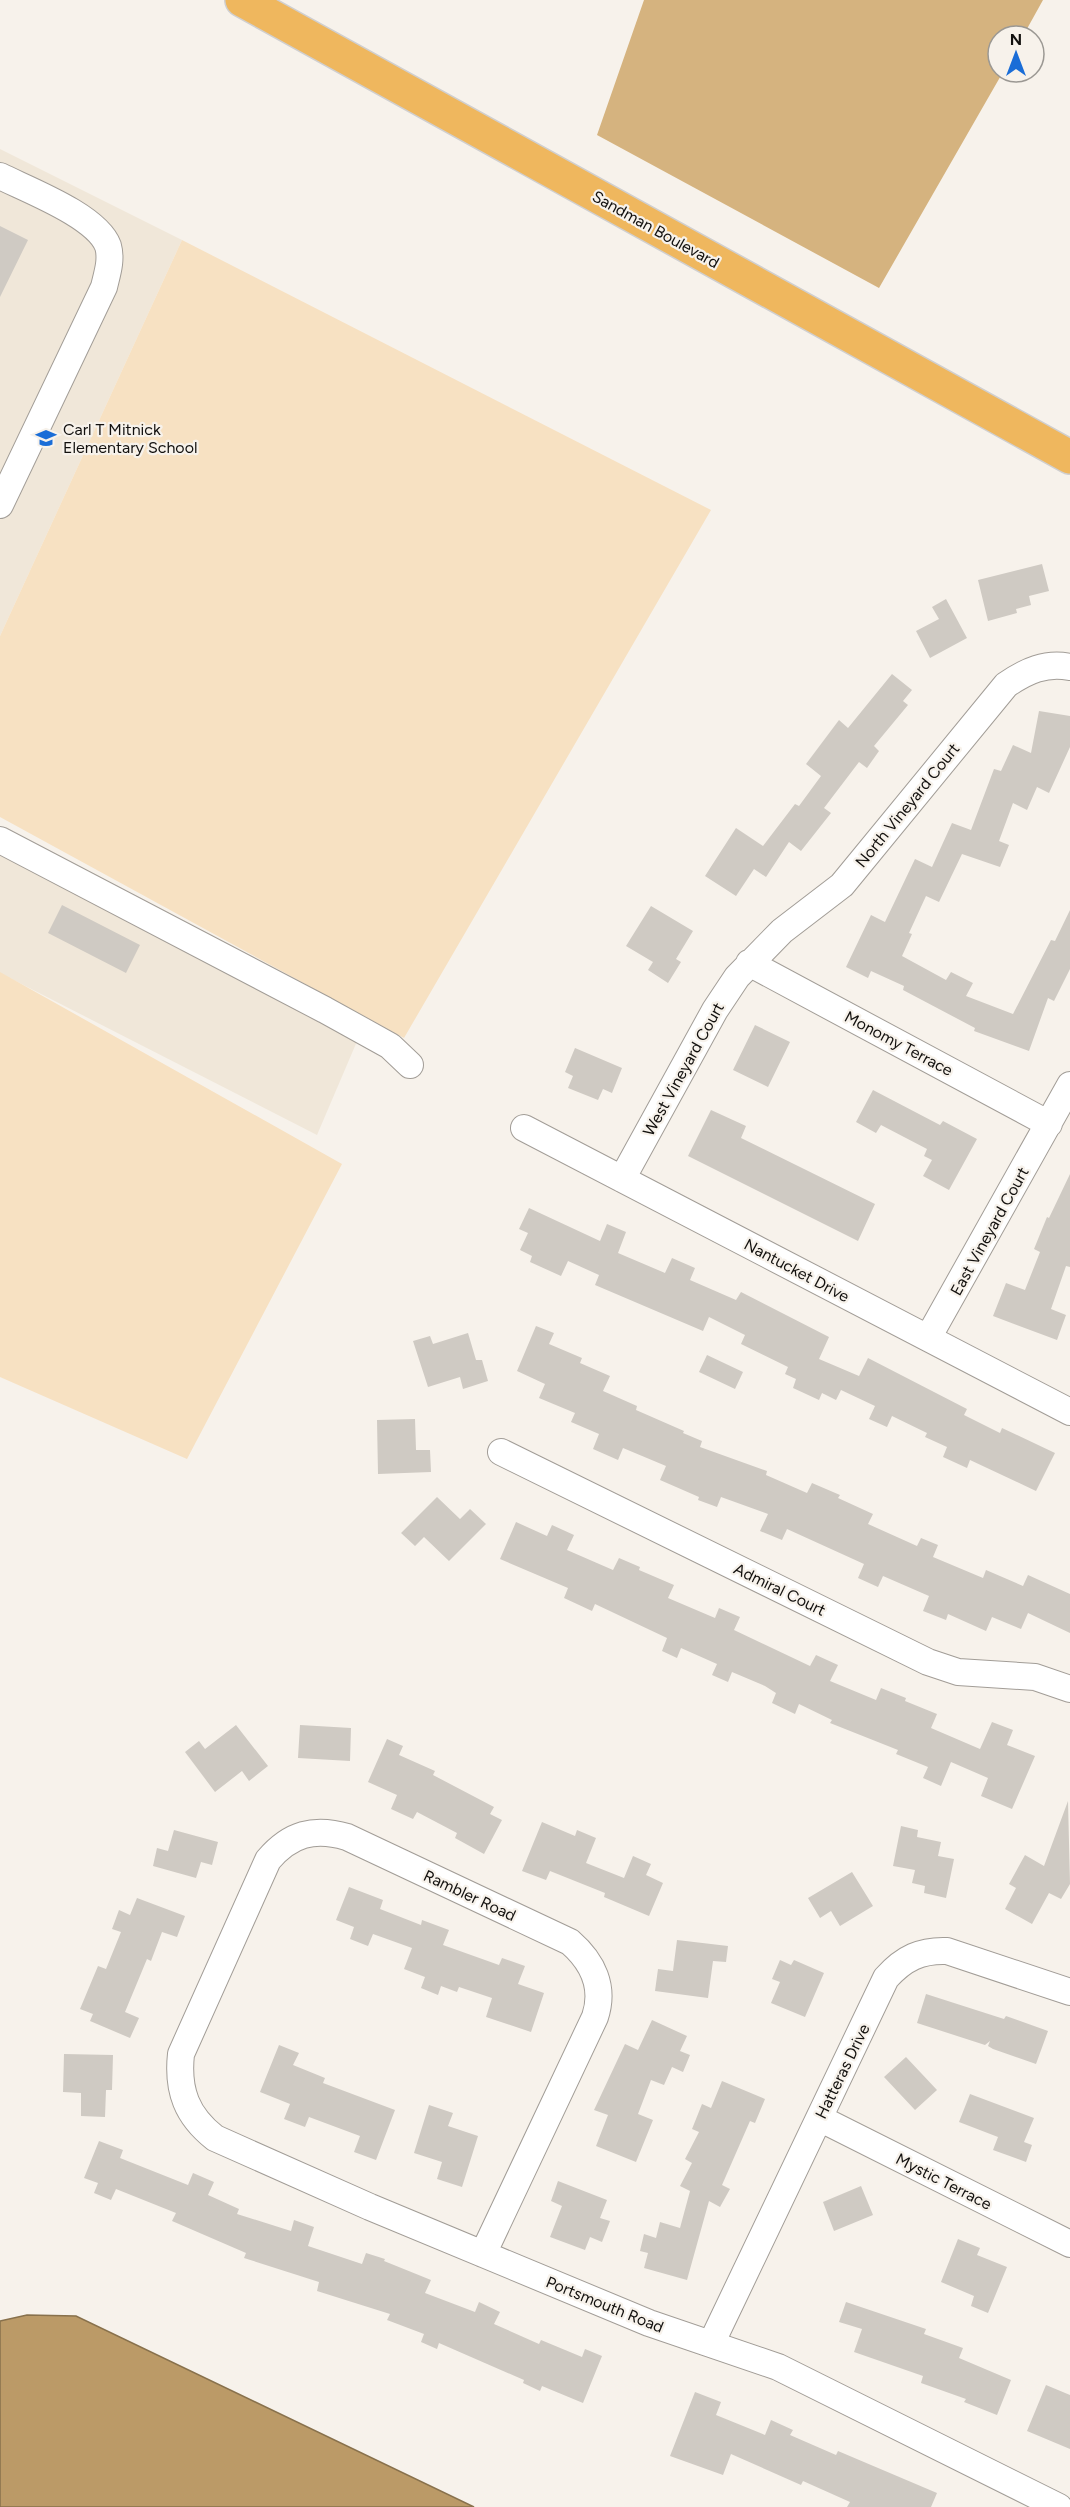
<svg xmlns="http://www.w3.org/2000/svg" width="1070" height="2507" viewBox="0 0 1070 2507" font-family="Figtree,sans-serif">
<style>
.built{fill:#f0e7d9}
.green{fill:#f7e1c2}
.forest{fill:#d5b37f}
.water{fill:#bb9a67;stroke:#88714c;stroke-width:1.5}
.building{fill:#cfcac3}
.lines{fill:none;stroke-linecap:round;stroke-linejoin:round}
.minor-casing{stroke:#a29d97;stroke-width:28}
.highway-casing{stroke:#d0cfcf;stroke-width:36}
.minor{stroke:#fff;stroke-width:26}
.highway{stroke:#efb75e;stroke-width:33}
.labels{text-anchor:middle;stroke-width:4.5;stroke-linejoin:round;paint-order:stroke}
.street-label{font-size:16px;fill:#12100e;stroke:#f7f2eb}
.poi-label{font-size:16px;fill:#12100e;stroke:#f7f2eb;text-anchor:start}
</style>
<rect width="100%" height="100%" fill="#f7f2eb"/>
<!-- built -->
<path class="built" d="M0,149L182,240L0,636Z
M0,852L358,1039L317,1135L0,973Z"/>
<!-- green -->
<path class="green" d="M182,240L711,510L404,1038L0,817V636Z
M0,972L342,1164L187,1459L0,1377Z"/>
<!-- forest -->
<path class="forest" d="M644,0H1043L1023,36H998V72H1003L879,288L597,135Z"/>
<!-- water -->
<path class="water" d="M27,2315L76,2316L474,2507H0V2321Z"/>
<!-- building -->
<path class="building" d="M0,226L28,240L0,297Z
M1042,564L1049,591L1029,596L1031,605L1016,609L1017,613L988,621L978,580Z
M946,599L967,638L930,658L916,631L939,619L932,607Z
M892,674L912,690L903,701L908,705L874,746L879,751L867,768L859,762L824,808L831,813L801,851L789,842L766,877L754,869L736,896L705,876L736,828L763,846L795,804L799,806L821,776L806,764L839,720L848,728Z
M1039,711L1070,716V747L1049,793L1037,787L1027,810L1013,803L999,841L1009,845L1000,867L962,854L939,902L926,896L909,933L912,934L902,956L946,980L951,972L973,983L966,996L1013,1014L1051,940L1055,941L1070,910V969L1054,1001L1048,998L1029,1051L974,1031L975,1028L903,990L904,986L871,971L868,978L846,967L871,915L885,922L915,859L932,867L952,823L971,830L994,769L1001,771L1013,745L1031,753Z
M62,905L140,945L126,973L48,933Z
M651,906L693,931L676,959L681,962L668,983L648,970L653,962L626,946Z
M755,1025L790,1042L768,1087L733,1070Z
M575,1048L622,1068L612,1093L603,1089L598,1100L568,1088L573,1076L565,1072Z
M873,1090L940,1125L943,1121L977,1139L949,1190L923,1176L932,1160L924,1156L927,1149L881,1125L876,1133L856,1122Z
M711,1110L746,1126L741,1138L875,1204L858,1241L688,1156Z
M1070,1174V1267L1066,1266L1051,1309L1066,1315L1057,1340L993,1316L1006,1283L1025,1290L1040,1252L1034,1249L1047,1217L1049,1218Z
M529,1208L600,1241L607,1224L626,1232L618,1253L665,1273L672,1258L695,1268L690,1280L736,1300L741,1292L829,1337L819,1359L859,1376L868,1358L967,1409L964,1415L1000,1433L1002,1428L1055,1453L1036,1491L970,1460L967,1468L943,1457L947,1447L925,1437L927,1433L892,1416L887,1427L869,1419L875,1406L841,1390L836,1400L822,1393L819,1400L793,1388L796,1379L785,1374L788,1367L741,1344L745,1335L709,1317L703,1331L595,1285L599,1275L568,1261L561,1276L530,1262L532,1256L520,1250L528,1233L519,1229Z
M536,1326L554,1333L549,1344L582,1358L580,1363L610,1376L603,1391L637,1406L636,1410L684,1431L683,1433L702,1441L700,1447L767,1471L766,1475L807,1493L812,1483L840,1495L838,1498L873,1514L868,1524L917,1546L921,1538L938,1545L933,1557L983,1578L986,1570L1023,1586L1028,1575L1070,1594V1633L1028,1613L1021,1629L992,1617L986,1631L948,1614L946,1620L923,1611L929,1596L883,1576L878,1587L858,1578L864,1564L787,1529L782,1540L760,1531L768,1514L721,1497L717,1507L698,1500L699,1497L660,1480L666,1466L623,1448L618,1460L593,1449L599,1434L571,1422L575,1413L539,1398L545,1384L517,1371Z
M468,1333L476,1360H482L488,1381L463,1389L460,1377L428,1387L413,1341L430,1336L433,1344Z
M707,1355L743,1372L735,1389L699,1372Z
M415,1419L416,1450H430L431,1472L378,1474L377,1420Z
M437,1497L460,1519L470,1509L486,1524L449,1561L424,1537L415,1546L401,1533Z
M516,1522L547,1536L552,1525L574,1535L567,1550L613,1570L619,1558L640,1567L639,1570L674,1585L668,1598L715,1618L719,1608L740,1617L734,1630L810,1666L816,1655L838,1665L830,1681L876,1700L881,1688L906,1698L905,1701L937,1714L931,1728L980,1749L992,1722L1013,1730L1007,1745L1035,1756L1012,1809L981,1796L988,1778L951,1762L941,1786L923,1778L928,1767L896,1754L898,1750L830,1723L832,1720L799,1704L795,1714L772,1703L776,1693L765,1686L732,1672L728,1682L712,1675L717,1664L681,1648L677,1658L662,1651L667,1638L595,1604L592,1611L564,1598L568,1588L500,1559Z
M236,1725L268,1766L249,1781L242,1771L215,1792L185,1752L199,1741L205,1749Z
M300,1725L351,1728L350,1761L298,1758Z
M387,1739L403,1746L399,1755L435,1771L433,1775L494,1807L490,1814L502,1820L484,1854L455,1838L457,1833L417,1812L413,1819L391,1809L397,1795L368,1782Z
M1068,1801L1070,1884L1061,1899L1049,1893L1032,1924L1005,1909L1016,1888L1009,1884L1025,1855L1044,1866Z
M542,1822L575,1836L577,1830L596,1838L586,1863L624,1878L633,1856L651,1864L646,1875L663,1883L649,1916L604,1897L605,1893L550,1871L546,1880L522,1871Z
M901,1826L918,1830L917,1837L941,1842L938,1856L954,1859L946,1898L924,1893L925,1886L912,1883L915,1870L893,1866Z
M174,1830L218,1842L212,1865L201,1862L196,1878L153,1866L157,1848L168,1851Z
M852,1872L873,1906L840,1926L831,1911L820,1918L808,1898Z
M349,1887L383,1900L380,1909L421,1925L422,1920L449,1930L443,1945L499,1965L502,1958L525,1966L518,1984L544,1993L531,2032L486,2017L492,1998L459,1987L457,1992L441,1986L438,1995L421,1988L425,1977L404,1969L412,1948L373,1934L368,1946L350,1939L354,1927L336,1920Z
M137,1898L185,1916L177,1937L162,1932L151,1961L147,1959L125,2012L139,2018L130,2038L90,2021L93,2014L80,2009L98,1966L106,1969L121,1932L112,1929L119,1910L130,1915Z
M677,1940L728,1946L726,1962L713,1961L708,1998L655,1991L658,1969L673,1971Z
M780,1960L791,1965L794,1960L824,1973L805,2017L771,2003L780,1982L772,1979Z
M926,1994L1004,2019L1006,2016L1048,2031L1036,2064L993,2049L988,2046L990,2041L985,2045L917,2023Z
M652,2020L687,2036L680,2051L690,2055L683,2072L672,2067L664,2085L651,2080L638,2114L653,2120L636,2162L596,2146L608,2115L594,2110L625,2044L638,2050Z
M279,2045L299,2053L293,2065L325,2078L323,2083L395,2110L376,2160L354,2152L360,2136L309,2117L305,2127L284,2119L290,2104L260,2092Z
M64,2054L113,2055L112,2090H106L105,2117L81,2116V2093L63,2092Z
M906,2057L937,2090L915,2110L884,2077Z
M722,2081L765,2099L755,2123L750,2121L722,2185L730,2189L720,2207L709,2201L687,2280L644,2268L648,2253L640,2251L644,2234L656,2238L660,2222L680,2228L690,2191L680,2186L692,2163L685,2159L699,2132L692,2129L702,2104L711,2108Z
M970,2094L1034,2118L1024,2142L1032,2145L1026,2162L993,2150L998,2137L959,2122Z
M429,2105L453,2113L448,2126L478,2136L462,2187L437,2179L442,2162L414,2153Z
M99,2141L123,2150L120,2158L188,2185L193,2173L214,2182L208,2195L239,2209L237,2214L291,2231L294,2220L314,2227L308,2246L362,2264L366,2253L385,2259L384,2261L431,2280L425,2293L475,2312L479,2302L500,2312L494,2324L539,2344L541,2340L582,2357L585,2349L602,2356L583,2403L542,2386L540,2391L523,2383L524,2380L439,2343L437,2349L421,2342L424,2334L387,2320L390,2314L317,2291L319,2282L244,2258L246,2253L172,2221L176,2213L116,2189L111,2200L94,2193L98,2183L84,2178Z
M558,2181L607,2200L600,2218L610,2221L602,2242L590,2237L585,2250L550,2237L562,2206L551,2201Z
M861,2186L873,2215L834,2231L823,2202Z
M958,2239L980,2248L977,2255L1007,2267L988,2313L971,2306L974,2296L941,2282Z
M846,2302L926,2329L924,2334L963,2348L959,2358L1011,2380L997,2415L964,2402L966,2399L921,2383L923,2376L854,2352L862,2329L839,2322Z
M1046,2385L1070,2395V2449L1027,2431Z
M695,2392L721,2402L716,2415L765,2435L771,2420L793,2430L790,2435L836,2455L838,2451L937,2493L931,2507H847L850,2502L803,2481L801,2485L731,2454L723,2475L670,2456Z"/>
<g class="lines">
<!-- minor casing -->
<g class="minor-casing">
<path id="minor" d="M0,176C28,190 97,216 108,246C112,260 107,274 104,287L0,505
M0,840L325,1010L390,1046L410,1065
M749,963L1049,1124
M524,1128L1070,1412
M622,1179L715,1010L737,977L782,931L842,885L1006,685C1026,671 1046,662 1070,667
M928,1338L1070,1085
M501,1452L928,1662L958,1672L1035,1677L1070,1689
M819,2118L1070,2244
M483,2254L595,2017C605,1987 593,1962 570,1942L347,1837C314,1827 290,1834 268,1860L181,2054C177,2091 187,2116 215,2138L370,2207L649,2323L778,2367L1059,2507
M711,2344L886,1978C904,1958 921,1950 947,1951L1070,1992"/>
</g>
<!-- highway casing -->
<g class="highway-casing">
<path id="highway" d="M242,0L1070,457"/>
</g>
<!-- minor -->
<use href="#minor" class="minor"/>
<!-- highway -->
<use href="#highway" class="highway"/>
</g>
<!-- icons -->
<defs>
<g id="school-bare" transform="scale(1.62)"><path d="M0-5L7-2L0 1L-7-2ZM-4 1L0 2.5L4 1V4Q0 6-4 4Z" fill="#1a6dd7" stroke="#f7f2eb" stroke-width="2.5" paint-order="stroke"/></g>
</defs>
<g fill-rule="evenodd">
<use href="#school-bare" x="46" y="438"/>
</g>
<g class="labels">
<!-- street labels -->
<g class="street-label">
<text transform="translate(656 229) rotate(29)" y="6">Sandman Boulevard</text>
<text transform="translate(907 805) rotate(-51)" y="6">North Vineyard Court</text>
<text transform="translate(899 1043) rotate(28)" y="6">Monomy Terrace</text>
<text transform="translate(683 1069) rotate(-61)" y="6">West Vineyard Court</text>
<text transform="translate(989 1231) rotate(-61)" y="6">East Vineyard Court</text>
<text transform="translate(797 1270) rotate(28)" y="6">Nantucket Drive</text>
<text transform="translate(780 1589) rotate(26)" y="6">Admiral Court</text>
<text transform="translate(470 1895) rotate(25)" y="6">Rambler Road</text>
<text transform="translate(842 2071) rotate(-64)" y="6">Hatteras Drive</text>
<text transform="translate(944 2181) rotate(27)" y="6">Mystic Terrace</text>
<text transform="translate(605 2304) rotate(22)" y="6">Portsmouth Road</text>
</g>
<!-- poi labels -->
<g class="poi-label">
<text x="63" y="435">Carl T Mitnick<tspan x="63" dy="18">Elementary School</tspan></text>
</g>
</g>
<!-- north arrow -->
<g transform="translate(1016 54)"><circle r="28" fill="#f7f2eb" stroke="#9b9893" stroke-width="1.5"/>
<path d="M0-4.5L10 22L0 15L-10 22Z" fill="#1a6dd7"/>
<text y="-9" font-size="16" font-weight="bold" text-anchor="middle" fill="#12100e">N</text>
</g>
</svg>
